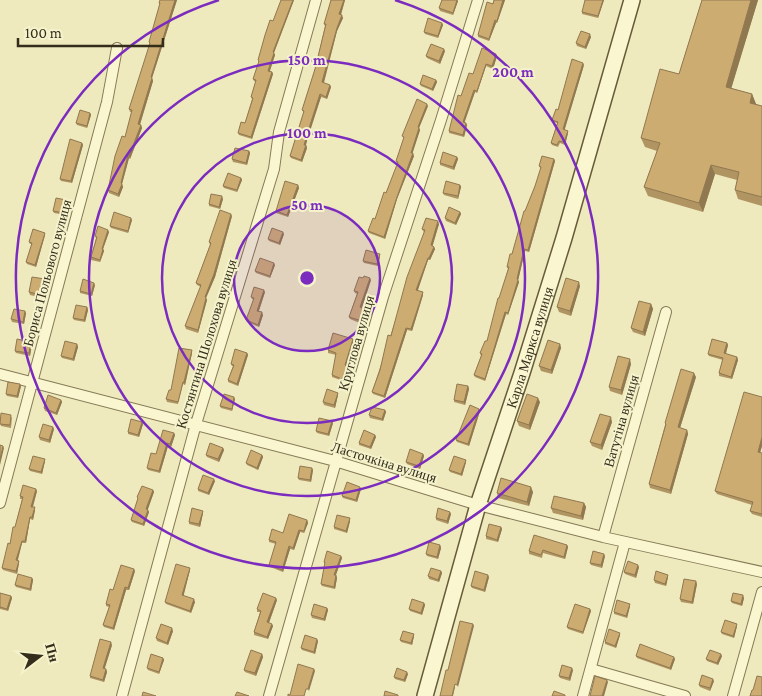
<svg xmlns="http://www.w3.org/2000/svg" width="762" height="696" viewBox="0 0 762 696" font-family="'Crimson Pro',serif">
<style>
.lines{fill:none;stroke-linecap:round;stroke-linejoin:round}
.street-casing{stroke:#867a56;stroke-width:12}
.secondary-casing{stroke:#675b39;stroke-width:18}
.street{stroke:#f9f6d0;stroke-width:10}
.secondary{stroke:#f9f6d0;stroke-width:15}
.wall{fill:#b09462}
.shaded-wall{fill:#907850}
.building{fill:#cdac72;stroke:#907850}
.ring{fill:none;stroke:#7b2cbf;stroke-width:2.5}
.labels{text-anchor:middle;stroke-width:4;stroke-linejoin:round;paint-order:stroke}
.street-label{font-size:14px;fill:#352d1b;stroke:#f5f3cc}
.centre{fill:#7b2cbf;stroke:#f5f3cc;stroke-width:2.5}
.ring-label{font-size:15px;text-anchor:middle;font-weight:bold;fill:#7b2cbf;stroke:#f5f3cc;stroke-width:4;stroke-linejoin:round;paint-order:stroke}
</style>
<rect width="100%" height="100%" fill="#eeeabd"/>
<g class="lines">
<!-- street casing -->
<g class="street-casing">
<path id="street" d="M0,374L335,461L478,505L603,537L762,572
M0,503L107,102L117,48
M603,537L666,312
M591,669L685,696
M122,696L196,424L274,169L279,132L316,0
M269,696L383,297L441,120L478,0
M583,696L625,542
M733,696L762,592"/>
</g>
<!-- secondary casing -->
<g class="secondary-casing">
<g id="secondary">
<path id="s1" d="M425,696L478,505L522,373L564,238L632,0"/>
</g>
</g>
<!-- street -->
<use href="#street" class="street"/>
<!-- secondary -->
<use href="#secondary" class="secondary"/>
</g>
<!-- wall -->
<path class="wall" d="M160,0H177L152,78L153,81L140,125H141L142,128L130,159L129,158L122,184L123,187L119,197L109,193L108,190L125,137L132,112H130L129,109L150,45L149,42L160,5L159,3Z
M294,0L274,53L275,55L270,71L272,72L273,74L252,139L239,135L238,133L245,123L252,99L251,97L256,82L254,81L253,79L259,63L258,60L273,21Z
M331,0H345L341,15L343,18L337,31L324,83L331,87L327,99L321,97L310,128L306,145L307,148L302,162L291,158L290,156L304,113L302,110L315,69L325,26L324,24Z
M442,0H457L458,1L453,15L440,11L439,8Z
M494,0H505L497,23H496L489,41L478,37V35Z
M604,0L598,18L582,14V12Z
M702,0H758L731,88L752,94L756,104L762,106V206L738,199L735,190L737,180L715,174L703,212L648,196L644,187L657,151L645,147L641,138L679,74Z
M442,23L443,25L438,38L425,34L424,32Z
M591,37L586,49L577,46L576,43Z
M445,51L440,64L427,58L426,56Z
M497,56L493,69L486,66L477,93L475,92L464,122L467,125L464,137L449,133V131L461,96L473,74Z
M584,65L564,130L568,131V133L565,145L560,143L558,147L552,145L551,143L557,123L553,122L552,120Z
M436,80L437,82L433,91L421,86L420,84Z
M428,106L419,128L420,130L412,153L414,156L397,199L385,239L369,233L368,231L375,219L398,164L396,161L404,138L402,136Z
M90,113L91,115L87,128L77,125L76,123Z
M82,143L83,145L72,183L61,181L60,179Z
M249,151L250,153L247,165L233,162L232,159Z
M457,157L458,159L454,170L440,165V163Z
M554,159L555,161L529,252L525,251L518,280L519,282L508,315L506,314L485,381L475,377L474,375L481,356L480,353L487,341L508,269L507,267L512,254L525,211L535,186L541,169L539,166Z
M241,178L242,180L237,192L224,188L223,186Z
M298,185L299,188L288,217L276,213V211Z
M460,185L461,187L458,199L444,195L443,193Z
M223,199L220,209L209,206V204Z
M66,200L67,202L65,215L54,213L53,211Z
M460,212L461,214L456,225L446,221L445,218Z
M232,216L215,277L206,298L207,300L198,333L186,329L185,326L201,287L197,285L196,283L210,245L209,242Z
M132,220L128,233L111,228L110,226Z
M439,224L432,246L434,247L435,249L430,260H428L417,291L423,292V295L412,331L407,330L385,398L373,394L372,392L424,232L423,231L422,229Z
M109,232L103,249L104,251L100,262L91,260V257L96,238L95,236Z
M284,234L280,245L269,241L268,239Z
M45,235L36,267L27,264L26,262L32,244H30L29,242Z
M380,256L378,266L364,263L363,261Z
M275,265L270,278L256,273L255,271Z
M371,280L362,308L366,310L367,312L362,324L350,319L349,317L357,294L355,293L354,291Z
M46,282L43,298L30,295L29,292Z
M95,285L92,296L80,293V291Z
M580,286L571,316L559,312L557,307Z
M265,292L259,311L263,315L259,327L247,322L246,320L254,300L252,299L251,297Z
M651,304L653,309L645,336L633,332L631,328Z
M87,307L88,310L85,322L74,320L73,318Z
M26,313L24,324L12,322L11,319Z
M354,341L347,366L348,368L343,381L332,377V375L336,355L328,353V350Z
M727,343L728,345L726,354L737,357L738,360L732,379L719,376V373L723,360L709,356L708,354Z
M32,344L30,356L16,353L15,351Z
M77,344L78,347L74,361L62,358L61,356Z
M560,344L561,348L552,374L541,371L539,366Z
M192,350V353L185,385L183,384L178,404L167,402L166,399Z
M247,353L248,355L238,386L228,382V380L233,366H232L231,364Z
M631,364L622,395L610,391L609,387Z
M696,377L680,428L687,430L688,434L671,494L650,488L649,484L665,425V423Z
M21,386L18,398L7,396L6,394Z
M468,386L469,389L465,405L454,402V400Z
M338,393V395L335,408L324,405L323,402Z
M762,397V446L760,453H762V517L752,514L750,511L752,505L717,494L715,491Z
M235,399L232,411L221,408L220,406Z
M61,400L62,402L57,415L45,411L44,408Z
M540,402L530,430L519,426L517,421Z
M385,410L386,412L383,421L370,418L369,415Z
M480,411L469,446L457,442L456,440Z
M12,417L11,428L1,426L0,422Z
M142,422L143,424L139,437L128,434V432Z
M612,422L602,450L592,446L590,442Z
M333,423L329,436L317,433L316,431Z
M54,429L50,443L40,440L39,437Z
M174,433L175,435L171,447L168,446L160,473L148,470L147,468L156,454Z
M375,435L376,437L371,449L359,445V443Z
M223,448L224,450L219,462L207,457L206,455Z
M423,454L424,456L420,469L407,464L406,462Z
M262,455L263,457L258,470L247,465L246,463Z
M45,459V461L42,474L30,471L29,469Z
M466,460V462L462,476L450,472L449,470Z
M313,470L311,482L299,480L298,478Z
M215,481L209,495L198,491V489Z
M361,489L357,502L343,498L342,496Z
M153,490L154,492L147,510L149,512L144,526L132,522L131,520L138,499L137,497Z
M37,491L33,507L35,510L33,520L30,519L26,543H22L18,560L19,563L17,574L3,570L2,568L15,527L22,499H20V496Z
M533,492L529,506L498,498L497,493Z
M584,503L586,507L583,520L553,513L551,508Z
M203,513L200,527L189,524V522Z
M451,514L448,524L436,520V518Z
M350,518V521L347,533L334,529V527Z
M307,520L308,523L304,533L300,532L294,550L290,549L283,572L270,567L269,565L276,544L269,542V540L283,533Z
M501,527L502,529L498,542L486,539V536Z
M440,545L441,548L438,559L427,556L426,554Z
M567,545L568,547L565,559L543,553L542,558L529,554V551Z
M341,556L342,558L336,575L337,578L335,589L322,586L321,584L325,564L324,562Z
M605,556L602,568L591,565L590,563Z
M639,567L636,578L625,574L624,572Z
M190,570L183,596L195,602L191,613L166,604L165,602Z
M135,571L129,590H126L114,630L104,627L103,625L109,607L106,606V604L113,590Z
M441,571L442,573L439,582L429,579L428,576Z
M489,577L485,592L472,588L471,586Z
M668,577L666,586L655,583L654,580Z
M32,578L33,580L31,591L16,587L15,585Z
M697,584L693,604L681,602L680,599Z
M0,593L11,596L12,598L8,611L0,609Z
M744,598L742,606L732,603L731,601Z
M277,600L269,623L273,626L268,639L254,635V632L260,612H257V609Z
M424,603L425,605L422,615L410,611L409,609Z
M630,604V606L627,618L614,614V612Z
M327,608L328,610L325,621L312,618L311,615Z
M590,609L591,611L583,634L568,629L567,627Z
M737,626L734,638L722,634L721,632Z
M173,631L168,645L157,641L156,638Z
M620,635L616,648L605,644V642Z
M414,636L412,645L401,642L400,640Z
M318,641L315,654L302,650L301,648Z
M112,645L104,669H106L107,672L104,682L90,678V676Z
M262,654L263,657L256,676L245,672L244,670Z
M636,656L675,659L671,670L637,658Z
M722,656L718,665L707,661L706,659Z
M163,658L164,660L159,674L148,670L147,668Z
M573,670L570,681L560,678L559,676Z
M408,674L405,682L395,679L394,677Z
M714,681L710,691L700,687L699,685Z"/>
<!-- shaded-wall -->
<path class="shaded-wall" d="M175,0H177L152,78L153,81L139,127L138,124L151,77Z
M293,0H294L273,55V52Z
M344,0H345L340,17L339,14Z
M457,0L458,1L453,15V13Z
M503,0H505L497,23V21Z
M603,0H604L598,18V16Z
M751,0H758L729,96L726,87Z
M342,15L343,18L337,31L323,85L322,82L337,28Z
M495,20L496,23L489,41V39Z
M442,23L443,25L438,38V36Z
M590,34L591,37L586,49L585,47Z
M444,49L445,51L440,64L439,61Z
M274,53L275,55L269,73L268,71Z
M496,54L497,56L493,69L492,66Z
M583,63L584,65L564,132L563,129Z
M486,64V66L477,93V91Z
M272,72L273,74L252,139L251,137Z
M436,80L437,82L433,91L432,89Z
M330,85L331,87L327,99L326,97Z
M474,90L475,92L464,124L463,122Z
M320,94L321,97L305,147L304,145Z
M752,94L756,104L753,112L750,103Z
M427,104L428,106L419,128L420,130L412,155L411,153L418,127Z
M90,113L91,115L87,128V126Z
M466,123L467,125L464,137L463,135Z
M141,125L142,128L130,159L129,156Z
M568,131V133L565,145L564,142Z
M82,143L83,145L72,183L71,181Z
M306,145L307,148L302,162L301,160Z
M249,151L250,153L247,165L246,163Z
M413,153L414,156L397,199L385,239L384,237L397,197Z
M128,155L129,158L122,184L123,187L119,197L118,194Z
M457,157L458,159L454,170L453,167Z
M554,159L555,161L529,252L528,250Z
M711,165L715,174L703,212L699,203Z
M241,178L242,180L237,192V190Z
M298,185L299,188L288,217L287,215Z
M460,185L461,187L458,199V196Z
M222,196L223,199L220,209L219,207Z
M66,200L67,202L65,215L64,213Z
M460,212L461,214L456,225L455,223Z
M231,214L232,216L215,277L206,298L207,300L198,333V330L205,297Z
M131,218L132,220L128,233V231Z
M438,221L439,224L432,248L431,245Z
M108,230L109,232L103,249L104,251L100,262V260L102,249Z
M283,232L284,234L280,245L279,243Z
M45,233V235L36,267L35,265Z
M434,247L435,249L430,260L429,258Z
M524,249L525,251L518,281L517,279Z
M380,254V256L378,266L377,264Z
M428,258V260L417,293L416,290Z
M274,263L275,265L270,278V276Z
M370,278L371,280L361,310L360,307Z
M45,279L46,282L43,298L42,295Z
M518,280L519,282L508,315V313Z
M579,282L580,286L571,316L570,311Z
M94,283L95,285L92,296L91,294Z
M264,290L265,292L258,313L257,311Z
M423,292V295L412,331L411,329Z
M651,304L653,309L645,336L643,332Z
M87,307L88,310L85,322L84,320Z
M366,310L367,312L362,324V321Z
M25,311L26,313L24,324L23,322Z
M262,312L263,315L259,327L258,325Z
M505,312L506,314L485,381V379Z
M406,328L407,330L385,398L384,396Z
M353,339L354,341L346,367L345,365Z
M31,342L32,344L30,356L29,353Z
M727,343L728,345L725,356L724,353Z
M77,344L78,347L74,361L73,359Z
M560,344L561,348L552,374L551,370Z
M192,350V353L185,385L184,382Z
M247,353L248,355L238,386L237,384Z
M737,357L738,360L732,379L731,377Z
M630,359L631,364L622,395L621,390Z
M347,366L348,368L343,381L342,379Z
M694,373L696,377L679,431L678,427Z
M20,384L21,386L18,398L17,396Z
M468,386L469,389L465,405L464,402Z
M338,393V395L335,408L334,405Z
M234,397L235,399L232,411V409Z
M538,398L540,402L530,430L529,425Z
M61,400L62,402L57,415L56,413Z
M479,409L480,411L469,446L468,444Z
M385,410L386,412L383,421L382,419Z
M611,417L612,422L602,450L601,445Z
M332,421L333,423L329,436L328,434Z
M142,422L143,424L139,437L138,435Z
M53,427L54,429L50,443L49,440Z
M687,430L688,434L671,494L670,490Z
M174,433L175,435L171,447L170,444Z
M375,435L376,437L371,449L370,447Z
M762,437V446L759,456L758,452Z
M167,443L168,446L160,473L159,471Z
M3,446L4,448L0,465V460Z
M223,448L224,450L219,462L218,459Z
M423,454L424,456L420,469L419,466Z
M262,455L263,457L258,470L257,468Z
M45,459V461L42,474L41,472Z
M466,460V462L462,476L461,474Z
M312,468L313,470L311,482L310,480Z
M214,479L215,481L209,495L208,493Z
M360,487L361,489L357,502L356,500Z
M531,487L533,492L529,506L527,502Z
M36,489L37,491L32,509L31,507Z
M153,490L154,492L147,512L146,509Z
M584,503L586,507L583,520L581,516Z
M35,507V510L33,520L32,517Z
M148,510L149,512L144,526L143,524Z
M203,511V513L200,527L199,524Z
M450,512L451,514L448,524L447,521Z
M30,517V519L26,543L25,541Z
M350,518V521L347,533L346,531Z
M307,520L308,523L304,533V531Z
M501,527L502,529L498,542L497,540Z
M299,530L300,532L294,550L293,548Z
M22,541V543L17,562L16,560Z
M440,545L441,548L438,559L437,557Z
M567,545L568,547L565,559L564,557Z
M289,546L290,549L283,572L282,570Z
M604,554L605,556L602,568L601,565Z
M341,556L342,558L335,577L334,575Z
M19,561V563L17,574L16,571Z
M638,565L639,567L636,578L635,575Z
M190,568V570L183,598L182,595Z
M134,569L135,571L129,590L128,588Z
M441,571L442,573L439,582L438,580Z
M336,575L337,578L335,589L334,587Z
M488,575L489,577L485,592L484,590Z
M668,575V577L666,586L665,584Z
M32,578L33,580L31,591L30,589Z
M696,581L697,584L693,604L692,602Z
M125,587L126,590L114,630L113,628Z
M743,595L744,598L742,606L741,604Z
M11,596L12,598L8,611L7,609Z
M276,598L277,600L268,625L267,622Z
M194,599L195,602L191,613L190,611Z
M424,603L425,605L422,615L421,613Z
M630,604V606L627,618L626,616Z
M327,608L328,610L325,621L324,619Z
M590,609L591,611L583,634V632Z
M272,624L273,626L268,639L267,637Z
M473,624L474,626L458,687L457,685Z
M737,624V626L734,638L733,636Z
M172,628L173,631L168,645L167,643Z
M620,633V635L616,648L615,646Z
M414,634V636L412,645L411,643Z
M317,639L318,641L315,654L314,652Z
M111,642L112,645L104,671L103,668Z
M262,654L263,657L256,676L255,673Z
M721,654L722,656L718,665L717,663Z
M674,657L675,659L671,670L670,668Z
M163,658L164,660L159,674V672Z
M572,668L573,670L570,681L569,678Z
M106,669L107,672L104,682L103,680Z
M314,669L315,671L309,691L308,689Z
M407,672L408,674L405,682L404,680Z
M713,679L714,681L710,691V688Z
M607,680L608,682L604,696H602Z
M455,684V687L453,696H452Z"/>
<!-- building -->
<path class="building" d="M160,0H175L151,77L152,78L138,124L141,125L129,156L128,155L121,183L122,184L118,194L108,190L115,156L122,136L125,137L132,110L129,109L150,43L149,42L160,3H159Z
M281,0H293L273,52L274,53L268,71L272,72L251,137L238,133L241,122L245,123L253,98L251,97L256,80L253,79L259,61L258,60L265,35L270,20L273,21Z
M331,0H344L339,14L342,15L337,28L322,82L330,85L326,97L320,94L310,125L304,145H306L301,160L290,156L304,111L302,110L315,69L326,24H324Z
M442,0H457L453,13L439,8Z
M494,0H503L497,21L495,20L489,39L478,35L487,2L493,4Z
M585,0H603L598,16L582,12Z
M702,0H751L726,87L752,94L750,103L762,106V197L735,190L739,172L711,165L699,203L644,187L660,143L641,138L660,69L679,74Z
M428,18L442,23L438,36L424,32Z
M581,31L590,34L585,47L576,43Z
M431,44L444,49L439,61L426,56Z
M482,48L496,54L492,66L486,64L477,91L474,90L463,122L466,123L463,135L449,131L458,95L461,96L469,73L473,74Z
M572,59L583,63L563,129L568,131L564,142L559,141L557,145L551,143L558,122L552,120L556,109L558,110Z
M423,75L436,80L432,89L420,84Z
M417,99L427,104L418,127L419,128L411,153H413L397,197L384,237L368,231L373,218L375,219L384,192L386,193L398,162L396,161L404,137L402,136Z
M80,110L90,113L87,126L76,123Z
M70,139L82,143L71,181L60,179Z
M235,148L249,151L246,163L232,159Z
M443,152L457,157L453,167L440,163Z
M542,156L554,159L528,250L524,249L517,279L518,280L508,313L505,312L485,379L474,375L482,354L480,353L485,341H487L498,298H499L509,267H507L510,254H512L524,211H525L535,186L541,167L539,166Z
M228,173L241,178L237,190L223,186Z
M285,181L298,185L287,215L276,211Z
M446,181L460,185L458,196L443,193Z
M211,194L222,196L219,207L209,204Z
M56,198L66,200L64,213L53,211Z
M449,207L460,212L455,223L445,218Z
M220,210L231,214L214,274L205,297L206,298L198,330L185,326L201,285L196,283L211,243L209,242Z
M114,212L131,218L128,231L110,226Z
M426,218L438,221L431,245L434,247L429,258H428L416,290L423,292L411,329L406,328L384,396L372,392L380,370L388,335L391,336L407,277L425,230L422,229Z
M98,226L108,230L102,249H103L100,260L91,257L97,237L95,236Z
M272,228L283,232L279,243L268,239Z
M33,229L45,233L35,265L26,262L32,243L29,242Z
M366,250L380,254L377,264L363,261Z
M260,258L274,263L270,276L255,271Z
M364,276L370,278L360,307L366,310L362,321L349,317L358,292L354,291L359,277L363,278Z
M32,277L45,279L42,295L29,292Z
M566,278L579,282L570,311L557,307Z
M83,279L94,283L91,294L80,291Z
M254,287L264,290L257,311L262,312L258,325L246,320L254,298L251,297Z
M639,301L651,304L643,332L631,328Z
M76,305L87,307L84,320L73,318Z
M14,309L25,311L23,322L11,319Z
M333,333L353,339L345,365L347,366L342,379L332,375L336,353L328,350Z
M17,339L31,342L29,353L15,351Z
M712,339L727,343L724,353L737,357L731,377L719,373L723,358L708,354Z
M548,340L560,344L551,370L539,366Z
M65,341L77,344L73,359L61,356Z
M179,348L192,350L184,382H183L178,402L166,399L169,390H171Z
M235,349L247,353L237,384L228,380L234,365L231,364Z
M618,356L630,359L621,390L609,387Z
M681,369L694,373L678,427L687,430L670,490L649,484L666,424L665,423Z
M8,382L20,384L17,396L6,394Z
M457,384L468,386L464,402L454,400Z
M327,389L338,393L334,405L323,402Z
M744,392L762,397V437L758,452L762,453V514L750,511L753,502L715,491Z
M224,394L234,397L232,409L220,406Z
M527,394L538,398L529,425L517,421Z
M48,395L61,400L56,413L44,408Z
M470,405L479,409L468,444L456,440Z
M372,407L385,410L382,419L369,415Z
M1,413L11,415L10,425L0,424Z
M600,414L611,417L601,445L590,442Z
M319,418L332,421L328,434L316,431Z
M131,419L142,422L138,435L128,432Z
M43,424L53,427L49,440L39,437Z
M163,430L174,433L170,444L167,443L159,471L147,468L151,453L156,454Z
M364,430L375,435L370,447L359,443Z
M210,443L223,448L218,459L206,455Z
M0,445L3,446L0,460Z
M410,449L423,454L419,466L406,462Z
M251,450L262,455L257,468L246,463Z
M33,456L45,459L41,472L29,469Z
M454,456L466,460L461,474L449,470Z
M300,466L312,468L310,480L298,478Z
M203,475L214,479L208,493L198,489Z
M501,478L531,487L527,502L497,493Z
M347,482L360,487L356,500L342,496Z
M23,485L36,489L31,507H35L32,517H30L25,541H22L16,560L19,561L16,571L2,568L8,543L10,544L13,527H15L23,497L20,496Z
M142,486L153,490L146,509L148,510L143,524L131,520L138,498L137,497Z
M554,496L584,503L581,516L551,508Z
M192,508L203,511L199,524L189,522Z
M438,508L450,512L447,521L436,518Z
M289,514L307,520L304,531L299,530L293,548L289,546L282,570L269,565L276,542L269,540L272,529L283,533Z
M337,515L350,518L346,531L334,527Z
M489,524L501,527L497,540L486,536Z
M534,535L567,545L564,557L543,550L541,555L529,551Z
M429,542L440,545L437,557L426,554Z
M327,551L341,556L334,575H336L334,587L321,584L325,562H324Z
M593,551L604,554L601,565L590,563Z
M628,561L638,565L635,575L624,572Z
M176,564L190,568L182,595L194,599L190,611L165,602Z
M121,565L134,569L128,588L125,587L113,628L103,625L110,605L106,604L110,589L113,590Z
M431,568L441,571L438,580L428,576Z
M475,571L488,575L484,590L471,586Z
M656,571L668,575L665,584L654,580Z
M18,574L32,578L30,589L15,585Z
M684,579L696,581L692,602L680,599Z
M0,593L11,596L7,609L0,607Z
M263,593L276,598L267,622L272,624L267,637L254,632L261,611L257,609Z
M733,593L743,595L741,604L731,601Z
M412,599L424,603L421,613L409,609Z
M617,600L630,604L626,616L614,612Z
M314,604L327,608L324,619L311,615Z
M575,604L590,609L583,632L567,627Z
M725,620L737,624L733,636L721,632Z
M460,621L473,624L457,685L455,684L452,696H440L446,670H448Z
M161,624L172,628L167,643L156,638Z
M609,629L620,633L615,646L605,642Z
M403,631L414,634L411,643L400,640Z
M305,635L317,639L314,652L301,648Z
M100,639L111,642L103,668L106,669L103,680L90,676Z
M640,644L674,657L670,668L636,656Z
M251,650L262,654L255,673L244,670Z
M710,650L721,654L717,663L706,659Z
M151,654L163,658L159,672L147,668Z
M298,664L314,669L308,689H306L304,696H288V694L290,695Z
M562,665L572,668L569,678L559,676Z
M397,668L407,672L404,680L394,677Z
M702,675L713,679L710,688L699,685Z
M595,676L607,680L602,696H590Z
M757,676L762,677V696H750L752,690H753Z
M385,691L398,695V696H384Z
M554,691L565,695V696H552Z
M143,692L156,696H142Z
M237,692L249,696H235Z"/>
<!-- distance rings -->
<circle cx="307" cy="278" r="73" fill="#7b2cbf" fill-opacity=".12"/>
<g class="ring">
<circle cx="307" cy="278" r="73"/>
<circle cx="307" cy="278" r="145"/>
<circle cx="307" cy="278" r="218"/>
<path d="M395 0A291 291 0 1 1 219 0"/>
</g>
<g class="labels">
<!-- street labels -->
<g class="street-label">
<text transform="translate(47 273) rotate(-75)" y="5">Бориса Польового вулиця</text>
<text transform="translate(356 343) rotate(-74)" y="5">Круглова вулиця</text>
<text transform="translate(206 344) rotate(-73)" y="5">Костянтина Шолохова вулиця</text>
<text dy="5" stroke="none"><textPath href="#s1" startOffset="364">Карла Маркса вулиця</textPath></text>
<text transform="translate(621 421) rotate(-74)" y="5">Ватутіна вулиця</text>
<text transform="translate(384 462) rotate(17)" y="5">Ласточкіна вулиця</text>
</g>
</g>
<circle cx="307" cy="278" r="8" class="centre"/>
<g class="ring-label">
<text x="307" y="65">150 m</text>
<text x="513" y="77">200 m</text>
<text x="307" y="138">100 m</text>
<text x="307" y="210">50 m</text>
</g>
<!-- north arrow -->
<g transform="translate(40 656) rotate(74)" stroke="#f5f3cc" stroke-width="4" paint-order="stroke">
<path d="M0-4L9 19L0 12L-9 19Z" fill="#352d1b"/>
<text y="-8" font-size="14" font-weight="bold" text-anchor="middle" fill="#352d1b">Пн</text>
</g>
<!-- scale -->
<path d="M18 38v8h145v-8" fill="none" stroke="#352d1b" stroke-width="2.5"/>
<text x="25" y="38" font-size="15" fill="#352d1b" stroke="#f5f3cc" stroke-width="4" paint-order="stroke">100 m</text>
</svg>
